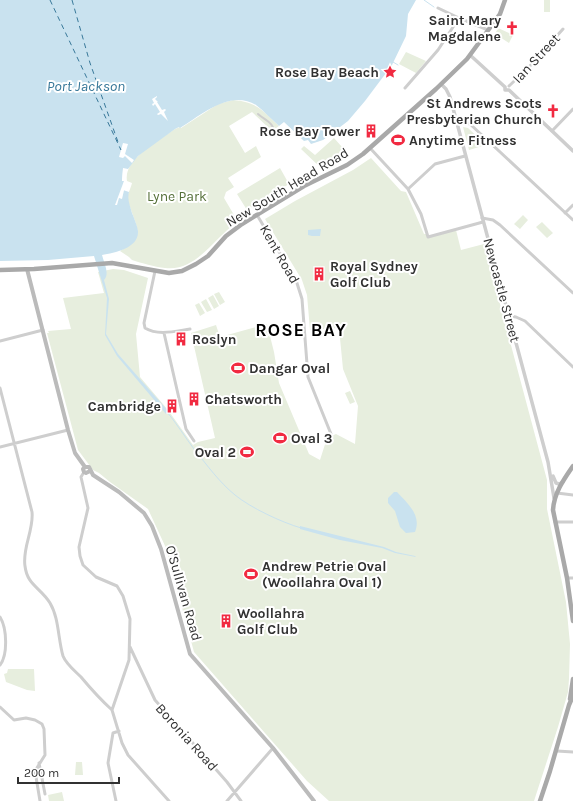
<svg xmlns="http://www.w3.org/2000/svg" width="573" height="801" viewBox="0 0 573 801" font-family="Karla,sans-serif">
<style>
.green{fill:#e7eede}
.water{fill:#c9e2ef}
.pier{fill:#fff}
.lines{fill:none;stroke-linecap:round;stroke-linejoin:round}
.stream{stroke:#c9e2ef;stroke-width:1}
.ferry{stroke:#387899;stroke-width:1;stroke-dasharray:5 4;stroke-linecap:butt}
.pedestrian{stroke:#cecece;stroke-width:2}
.minor{stroke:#cecece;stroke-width:3}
.tertiary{stroke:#cecece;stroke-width:3.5}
.secondary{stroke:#bbb;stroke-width:4}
.primary{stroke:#a9a9a9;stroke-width:4.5}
.labels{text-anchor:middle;stroke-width:4;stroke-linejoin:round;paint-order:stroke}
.poi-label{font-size:14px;font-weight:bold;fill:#313131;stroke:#fff;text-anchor:start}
.street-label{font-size:14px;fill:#313131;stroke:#fff}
.park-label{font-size:14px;fill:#56703a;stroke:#fff}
.water-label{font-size:15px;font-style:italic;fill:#387899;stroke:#fff}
.district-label{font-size:18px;font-weight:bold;letter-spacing:1px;fill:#000;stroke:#fff}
</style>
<rect width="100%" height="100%" fill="#fff"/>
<!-- green -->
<path class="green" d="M544,0H550V12H544Z
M498,28L513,35L509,43L495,34Z
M406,52L426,61L416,73L399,64Z
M233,100C257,102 263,111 279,126L272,131L252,112L229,126L245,153L256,146L261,157L228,178L234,187L226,192L224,198L237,220L236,223C214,238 196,272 165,268C154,267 142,263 132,260L129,257L120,251C145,236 138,231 130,207C129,205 127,201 127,198C128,194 131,187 132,183L127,181C123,159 159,140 175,129L180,127L181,128L218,104Z
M463,127L468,128L486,145L469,150Z
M334,138L350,156L323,170L301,149L304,146L315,155Z
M371,158L401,191L406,192L424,234H427L428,238L456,230L461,250L484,244L547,480V509L566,602L570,644L569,679L568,692L558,727L534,801H329L307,781L194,652L166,548L148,509L110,482L99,473L93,470L78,450L47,333H49L48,331L71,329L63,298L104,293L98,272L113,269L124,270L148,278L136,334L140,377L168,410L193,445L198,442L215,438L191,333L216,325L220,337L267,324L274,352L279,383L309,454L320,460L327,438L336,434L355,444L358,406L343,369L339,328L310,330L307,295L302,280L265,219L295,201L353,170Z
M280,168L289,184L247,210L237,194Z
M523,215L528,220L520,229L514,224Z
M542,222L553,233L547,238L536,227Z
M219,292L225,302L220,305L214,294Z
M213,295L219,306L214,309L208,298Z
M206,299L212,310L207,312L201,302Z
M199,303L205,313L200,316L195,305Z
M350,391L355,402L350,404L345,393Z
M8,669H34L35,691L27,690L6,682L4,674L7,673Z
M76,762H82L83,775H75Z
M62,792L64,801H49L48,795Z"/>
<!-- water -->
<path class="water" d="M0,0H416L408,14L406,36L392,65L365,101L348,121L323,140L311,144L308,140L304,141L284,122L279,126C271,119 264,111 256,105C230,89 201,115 180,128L179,127L175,129L138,156L128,169H123L122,181H124L123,190L129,192C127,200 130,205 132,213C134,218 137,225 138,231C139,248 115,253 102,255C104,263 110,274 104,280L109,299L106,334L118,354L169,412L166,414L117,356L105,335L107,298L94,256L48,260L0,261Z
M321,229L320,236H312L308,235V230Z
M394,492H397C407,503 422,515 415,532L406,533L400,527L395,511L388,503V498Z
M300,526L384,547L396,552L415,556L416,557L395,553L382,548L340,540L300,529Z"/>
<!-- pier -->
<path class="pier" d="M157,96V97L155,99L158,102H157L162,110L165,109L166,110L164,112L168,121L161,114L158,115L157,114L160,112L155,104L153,106L152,104L154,103L152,99Z
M123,143L128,144L125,154L134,160L132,163L125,156L123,158L119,157Z
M123,168L128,169V171H125L124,179L126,181L125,186L122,199L119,198L117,205H115L124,181H122Z"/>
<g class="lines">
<!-- stream -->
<path class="stream" d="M424,0L434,7
M393,62L398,65
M167,412C177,424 185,437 194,449C207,465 219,482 235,495C251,508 281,522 301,528"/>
<!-- ferry -->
<path class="ferry" d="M50,0L121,150
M72,0L90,63L118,142"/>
<!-- pedestrian -->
<path class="pedestrian" d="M258,114C267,122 273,121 275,135"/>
<!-- minor -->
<path class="minor" d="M438,8L459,18L488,30
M509,86L529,67L563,29
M405,88L438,50L459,18
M456,123L462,121L470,124L573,220
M552,131L573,109
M370,148L408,189L421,214L428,237L483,222
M408,189L435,164L465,156
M565,213L573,205
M257,215L296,280L302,299L308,377L331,434
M482,218L493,220L500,225L573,293
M155,271L144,323L145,328C158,336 176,331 190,329
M509,316L516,317L525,321L573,367
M164,333L186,429L194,441
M0,341L43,330
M0,388L32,512C34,530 22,548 25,566C27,585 41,588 50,603C59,618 58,639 63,656C66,664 75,671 81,677C91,689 101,700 112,710
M0,447L68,430
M84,472L81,477L88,508L79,547L80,556L83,565L96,577L117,586L123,596L130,619L129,660L112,710L122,743L128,755L169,801
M557,493L573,495
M555,522H573
M567,578H573
M0,617C7,628 8,655 0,665
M130,647L155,700L227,782L241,801
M0,707L14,720L26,718L35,720L42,724L44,729L45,755L35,771L40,801
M557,751L573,752
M39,763L45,794
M116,801L108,763L113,733L119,731
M227,801L273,748"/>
<!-- tertiary -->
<path class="tertiary" d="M470,55L505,87V90H509L573,151
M441,84L446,89L450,97L548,462L554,498
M553,476L556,483L559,484L563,482"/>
<!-- secondary -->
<path class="secondary" d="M27,269L68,430L75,453L85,467
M90,471L86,473L84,472L83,469L85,467H89L93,475L119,492L144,513L152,526L161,549L190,654L273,748L314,801"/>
<!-- primary -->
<path class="primary" d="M0,270L34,269L112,263L169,273L182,271L196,264L208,256L226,236L242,224L304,186L347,165L363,154L436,89L467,59L500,14L505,0
M573,466C564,479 554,493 553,510L567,578L573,621
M570,699L573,679
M540,801L550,771L569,705L573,696"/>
</g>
<!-- icons -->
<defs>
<g id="church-bare" transform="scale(1.08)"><path d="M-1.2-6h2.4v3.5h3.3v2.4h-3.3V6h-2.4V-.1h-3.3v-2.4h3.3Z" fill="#f12a41" stroke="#fff" stroke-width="2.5" paint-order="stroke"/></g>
<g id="sight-bare" transform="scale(1.08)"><path d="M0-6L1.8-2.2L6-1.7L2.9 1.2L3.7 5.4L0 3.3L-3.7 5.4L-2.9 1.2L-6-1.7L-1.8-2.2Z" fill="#f12a41" stroke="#fff" stroke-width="2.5" paint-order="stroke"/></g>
<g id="building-bare" transform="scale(1.08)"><path d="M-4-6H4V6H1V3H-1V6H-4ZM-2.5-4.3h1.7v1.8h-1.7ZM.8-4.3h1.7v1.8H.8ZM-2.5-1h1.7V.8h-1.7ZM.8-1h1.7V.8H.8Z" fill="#f12a41" stroke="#fff" stroke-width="2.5" paint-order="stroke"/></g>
<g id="stadium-bare" transform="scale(1.08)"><path d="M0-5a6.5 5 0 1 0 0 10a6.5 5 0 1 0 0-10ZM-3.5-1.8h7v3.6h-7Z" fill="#f12a41" stroke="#fff" stroke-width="2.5" paint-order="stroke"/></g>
</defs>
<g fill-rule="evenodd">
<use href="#church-bare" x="512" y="28"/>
<use href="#sight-bare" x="390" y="72"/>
<use href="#church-bare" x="553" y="111"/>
<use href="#building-bare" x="371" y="131"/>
<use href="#stadium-bare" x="398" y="140"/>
<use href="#building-bare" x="319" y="274"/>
<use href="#building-bare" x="181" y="339"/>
<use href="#stadium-bare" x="238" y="368"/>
<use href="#building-bare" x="194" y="399"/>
<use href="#building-bare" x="172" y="406"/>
<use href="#stadium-bare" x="280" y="438"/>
<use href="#stadium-bare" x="247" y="452"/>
<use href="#stadium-bare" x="251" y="574"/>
<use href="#building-bare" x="226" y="621"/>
</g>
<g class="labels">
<!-- poi labels -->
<g class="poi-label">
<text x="501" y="25" text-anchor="end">Saint Mary<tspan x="501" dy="16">Magdalene</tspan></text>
<text x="379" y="77" text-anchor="end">Rose Bay Beach</text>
<text x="542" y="108" text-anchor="end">St Andrews Scots<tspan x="542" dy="16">Presbyterian Church</tspan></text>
<text x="360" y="136" text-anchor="end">Rose Bay Tower</text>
<text x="409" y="145">Anytime Fitness</text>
<text x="330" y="271">Royal Sydney<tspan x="330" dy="16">Golf Club</tspan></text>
<text x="192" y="344">Roslyn</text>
<text x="249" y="373">Dangar Oval</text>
<text x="205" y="404">Chatsworth</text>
<text x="161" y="411" text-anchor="end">Cambridge</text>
<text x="291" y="443">Oval 3</text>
<text x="236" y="457" text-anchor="end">Oval 2</text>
<text x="262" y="571">Andrew Petrie Oval<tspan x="262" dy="16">(Woollahra Oval 1)</tspan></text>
<text x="237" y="618">Woollahra<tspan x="237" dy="16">Golf Club</tspan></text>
</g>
<!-- street labels -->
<g class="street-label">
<text transform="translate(536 58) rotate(-47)" y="5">Ian Street</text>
<text transform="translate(287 187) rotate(-31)" y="5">New South Head Road</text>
<text transform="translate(280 254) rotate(60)" y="5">Kent Road</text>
<text transform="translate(502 290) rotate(75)" y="5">Newcastle Street</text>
<text transform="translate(184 593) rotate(74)" y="5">O'Sullivan Road</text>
<text transform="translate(187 737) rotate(48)" y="5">Boronia Road</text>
</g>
<!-- park labels -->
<g class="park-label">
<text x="177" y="201">Lyne Park</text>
</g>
<!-- water labels -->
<g class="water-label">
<text x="86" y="91">Port Jackson</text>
</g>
<!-- district labels -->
<g class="district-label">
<text x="301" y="336">ROSE BAY</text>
</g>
</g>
<!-- scale -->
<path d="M18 777v6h101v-6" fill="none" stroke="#313131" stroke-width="2"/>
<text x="24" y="777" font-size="12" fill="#313131" stroke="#ffffff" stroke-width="3" paint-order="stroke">200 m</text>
</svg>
